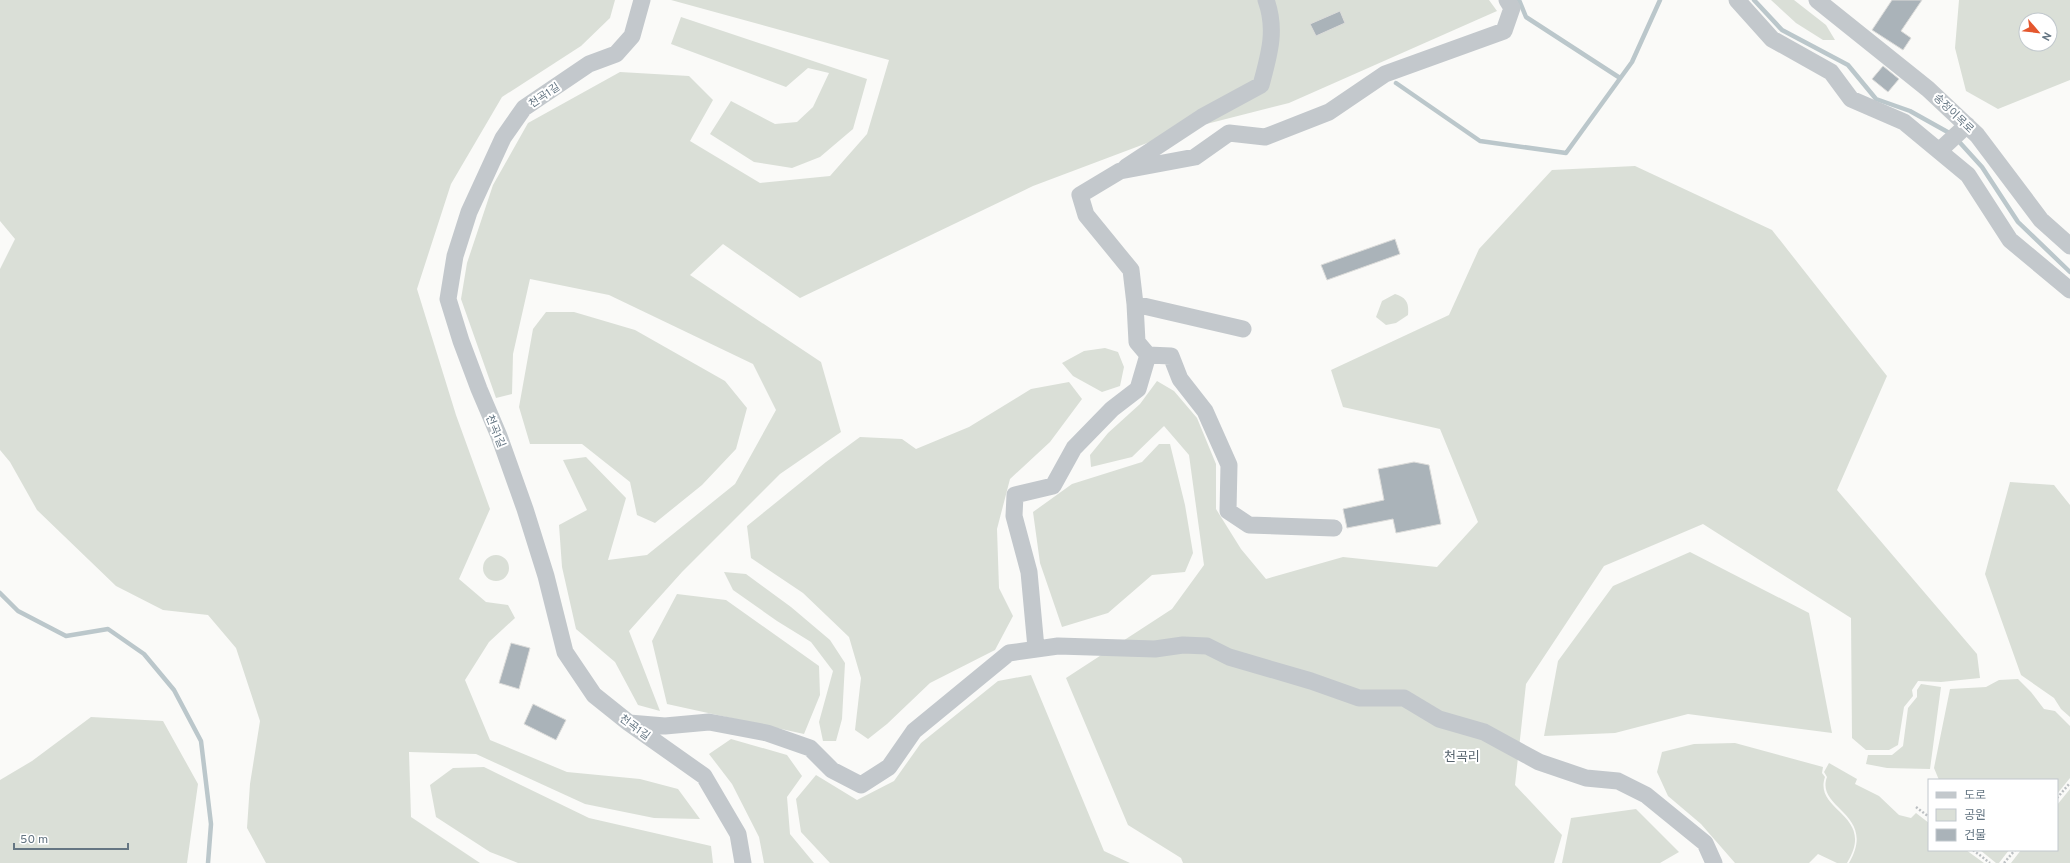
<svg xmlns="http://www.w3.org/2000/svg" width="2070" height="863" viewBox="0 0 2070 863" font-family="Overpass,'Noto Sans KR',sans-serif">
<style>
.green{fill:#dadfd7;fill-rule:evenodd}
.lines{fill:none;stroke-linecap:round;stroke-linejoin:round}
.stream{stroke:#bbc7cb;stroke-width:4.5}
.building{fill:#aab3b9;stroke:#dcdcda}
.path{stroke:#bbbfc2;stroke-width:2.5;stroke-dasharray:2 2;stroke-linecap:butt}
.minor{stroke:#c3c8cc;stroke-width:17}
.labels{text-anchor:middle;stroke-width:4;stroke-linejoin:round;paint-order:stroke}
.street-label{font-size:11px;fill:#657683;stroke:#fff}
.quarter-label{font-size:13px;fill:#57646e;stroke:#fff}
</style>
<rect width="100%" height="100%" fill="#fafaf8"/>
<!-- green -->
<path class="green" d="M0,0H615L610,18L581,46L502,97L451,184L417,289L456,415L490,509L459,579L486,602L508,605L515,618L489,642L465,680L490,740L567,772L640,779L678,789L700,819L654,818L585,804L476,754L409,752L411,817L480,863H266L247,828L250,784L260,721L236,648L208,615L163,610L116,586L37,510L10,462L0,450V269L15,239L0,221Z
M671,0H1489L1497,11L1289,103L1179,131L1033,186L800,298L723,244L690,275L821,362L841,432L780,474L682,572L629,631L660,711L638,705L615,662L576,629L562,567L559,525L587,510L563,460L586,457L626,498L608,560L647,555L735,484L776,410L753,364L609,295L530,279L513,354L512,394L496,398L461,299L467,263L493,185L528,123L620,72L689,76L713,100L690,141L760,183L830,176L867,134L889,60Z
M1771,0H1794L1826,25L1835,40H1823L1796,23Z
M1959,0H2070V80L1998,109L1966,91L1955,48ZM2026,20H2050V44H2026Z
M681,17L867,79L853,129L820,157L792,168L754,162L710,134L731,101L775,124L797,122L813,107L829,73L808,68L786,87L671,44Z
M1635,166L1772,230L1887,376L1837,490L1977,654L1980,678L1941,682L1918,681L1912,690L1913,696L1904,707L1898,745L1889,750H1866L1852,738L1851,618L1703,524L1604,566L1526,684L1515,785L1562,835L1554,863H1183L1181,858L1128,825L1066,678L1172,609L1204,565L1189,455L1164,426L1132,457L1091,467L1090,455L1108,433L1140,404L1157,381L1174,391L1197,418L1216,464V509L1241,549L1266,579L1343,557L1437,567L1478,522L1440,429L1343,407L1331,370L1449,315L1479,249L1552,170Z
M1395,294C1407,298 1409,303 1408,315L1396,323L1386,325L1376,317L1382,301Z
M546,312H574L635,330L725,381L747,408L736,449L702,485L655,523L637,515L630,482L582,444H530L519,407L533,329Z
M1105,348L1118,352L1124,367L1120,386L1102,392L1073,376L1062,363L1084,351Z
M1069,382L1082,399L1050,442L1010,479L997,529L999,588L1013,616L995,650L930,683L887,724L868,739L855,730L861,678L849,637L803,593L751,558L747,526L826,462L860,437L902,439L916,449L969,427L1031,389Z
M1159,444H1170L1185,505L1193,553L1185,572L1152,575L1108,613L1062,627L1040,563L1033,512L1072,484L1142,462Z
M2010,482L2054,485L2070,505V717L2061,709L2054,698L2021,675L1985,574Z
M1690,552L1809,613L1832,733L1688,714L1615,733L1544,736L1558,661L1613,586Z
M483 568a13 13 0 1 1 26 0a13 13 0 1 1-26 0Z
M724,572L746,574L791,607L830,640L845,663L842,719L836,741H823L819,722L833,671L811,642L777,621L733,590Z
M677,594L726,600L819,666L820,695L804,734L667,704L652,641Z
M1031,675L1104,851L1130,863H830L801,832L796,799L816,775L857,800L894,781L921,743L998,681Z
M2018,679L2031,692L2044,709L2055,711L2070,726V778L2057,794V780H1939L1934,768L1950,689L1986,687L1999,680Z
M1921,684L1941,687L1930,769L1887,768L1866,764L1868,755H1892L1903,746L1908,708L1917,697V690Z
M91,717L163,721L198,784L187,863H0V780L32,761Z
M731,739L787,755L802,776L787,797L790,834L814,863H764L759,837L732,784L709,754Z
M1735,743L1823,767L1822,773L1825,777C1813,812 1877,814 1847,863H1837L1818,854L1809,863H1735L1701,824L1668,796L1657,772L1662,752L1694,744Z
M1829,763L1857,779L1855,784L1879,796L1899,815L1911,818L1916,813L1929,823V850H1966L1984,863H1849C1878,813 1815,809 1827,777L1824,772Z
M484,767L589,818L711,846L713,863H518L490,852L436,817L430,785L453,768Z
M2070,789V863H2011L2021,850H2057V805Z
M1636,809L1679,852L1660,863H1562L1571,818Z
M1980,850H2009L1999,863H1996Z"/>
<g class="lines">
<!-- stream -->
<path class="stream" d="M1519,0L1526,17L1620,78
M1754,0L1782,30L1848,65L1876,99L1910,111L1953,135L1982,167L2018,222L2070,272
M1396,83L1480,141L1566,153L1632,62L1660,0
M0,593L18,611L66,636L108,629L144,654L174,690L201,741L211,824L208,863"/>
</g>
<!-- building -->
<path class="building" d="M1892,0H1922L1901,31L1911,38L1903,50L1872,30Z
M1340,11L1345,23L1316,36L1310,24Z
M1883,66L1899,79L1888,92L1872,79Z
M1395,239L1400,254L1327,280L1321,265Z
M1414,462L1429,465L1441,524L1396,533L1393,519L1347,528L1343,509L1384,500L1378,469Z
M511,643L530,648L519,689L499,683Z
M533,704L566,720L556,740L524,724Z"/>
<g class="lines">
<!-- path -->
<path class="path" d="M2057,798L2070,783
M1916,807L1929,817
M1973,850L1990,863
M2004,863L2015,850"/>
<!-- minor -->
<path class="minor" d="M642,0L632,36L616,54L589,64L524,108L503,138L469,212L455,256L448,299L461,341L479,389L499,436L525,509L546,576L565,652L594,695L629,723L704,776L738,834L743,863
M1737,0L1772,39L1831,72L1851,99L1904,122L1968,175L2010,240L2070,290
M1817,0L1928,89L1977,135L2041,220L2070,246
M1939,151L1967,125
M1126,167L1202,117L1261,85C1269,55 1277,30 1266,0
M1135,304L1243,329
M1334,528L1249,525L1228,511L1229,465L1205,411L1180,379L1171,356L1148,355L1137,342L1135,304L1131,270L1086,215L1080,195L1120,171L1195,157L1229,133L1265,137L1329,112L1385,74L1504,31L1512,8L1507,0
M1036,648L1029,572L1014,516L1015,495L1053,486L1074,448L1112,409L1138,389L1148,355
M629,723L665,726L709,722L767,733L810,748L832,770L861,785L889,767L914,731L1009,653L1058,646L1155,649L1183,645L1207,646L1229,657L1311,681L1359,698H1404L1439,719L1484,732L1539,762L1586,778L1618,781L1646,795L1705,843L1714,863"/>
</g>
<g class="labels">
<!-- street labels -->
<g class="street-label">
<text transform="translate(544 95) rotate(-34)" y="4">천곡1길</text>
<text transform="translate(1954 113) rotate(44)" y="4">송정이목로</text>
<text transform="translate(496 431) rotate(68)" y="4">천곡1길</text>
<text transform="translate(635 727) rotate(36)" y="4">천곡1길</text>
</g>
<!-- quarter labels -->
<g class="quarter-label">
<text x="1462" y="761">천곡리</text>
</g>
</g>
<!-- legend -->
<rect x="1928" y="779" width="130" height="72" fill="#ffffff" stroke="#c1c8cd"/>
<rect x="1936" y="792" width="20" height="6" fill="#c3c8cc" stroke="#c1c8cd"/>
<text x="1964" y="799" font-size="12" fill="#657683">도로</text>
<rect x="1936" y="809" width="20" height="12" fill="#dadfd7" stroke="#c1c8cd"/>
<text x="1964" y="819" font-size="12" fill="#657683">공원</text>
<rect x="1936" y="829" width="20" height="12" fill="#aab3b9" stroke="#c1c8cd"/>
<text x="1964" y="839" font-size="12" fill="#657683">건물</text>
<!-- north arrow -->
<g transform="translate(2038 32) rotate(118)"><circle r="19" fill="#ffffff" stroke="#c1c8cd"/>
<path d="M0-3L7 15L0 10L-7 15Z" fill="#e4572e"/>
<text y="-6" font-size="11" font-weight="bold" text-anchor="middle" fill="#657683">N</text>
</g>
<!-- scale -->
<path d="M14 843v6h114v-6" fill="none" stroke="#657683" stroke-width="2"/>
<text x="20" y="843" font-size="12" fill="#657683" stroke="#ffffff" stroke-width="3" paint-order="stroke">50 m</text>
</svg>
